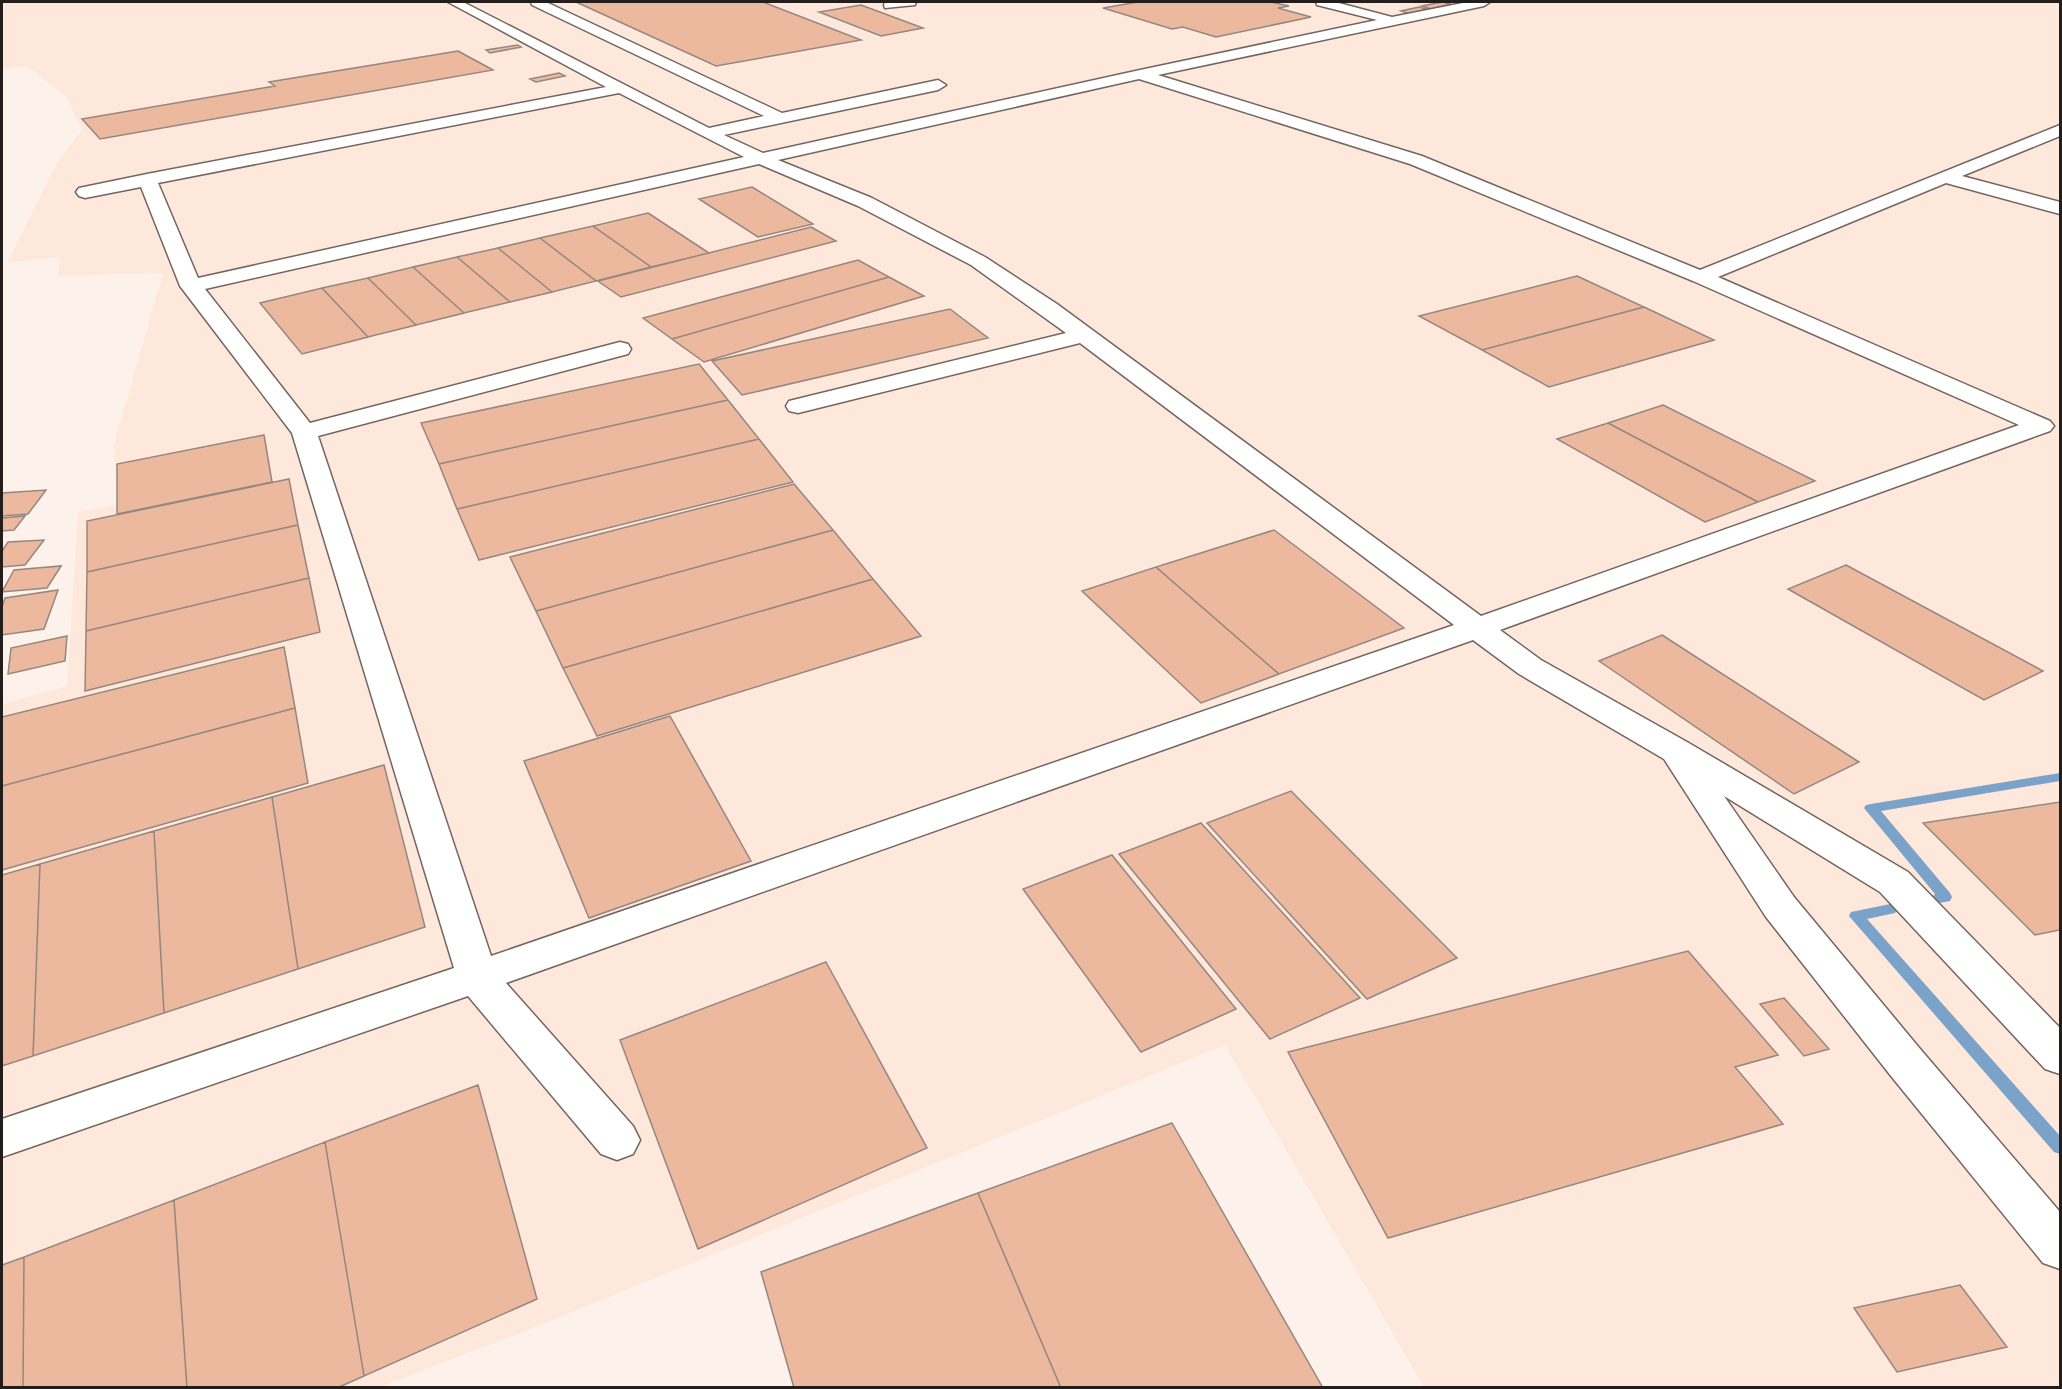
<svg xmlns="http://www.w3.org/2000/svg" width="2062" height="1389" viewBox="0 0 2062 1389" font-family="Lato,sans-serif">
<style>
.built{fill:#fee8dc}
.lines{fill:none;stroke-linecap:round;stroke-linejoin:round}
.stream{fill:#7ba2c8;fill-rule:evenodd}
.building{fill:#ecb99e;stroke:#948780;stroke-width:1.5}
.minor-casing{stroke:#72665f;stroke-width:3}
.minor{fill:#fff;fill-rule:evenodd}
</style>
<rect width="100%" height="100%" fill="#fdf1eb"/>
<!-- built -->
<path class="built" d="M2,2H2060V1387H1424L1225,1045L533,1328L380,1387H2V704L67,686L78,512L117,505L114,445L163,273L58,276L60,257L7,263L57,163L82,130L66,96L27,66L2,69Z"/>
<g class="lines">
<!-- stream -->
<path class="stream" d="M2060,773V781L1881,811L1950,893L1952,897L1950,901L1939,903L1934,902L1932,898L1935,894L1864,808L1866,805L1871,804Z
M1890,904L1895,905L1897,909L1895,913L1867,919L2060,1136V1154L2054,1152L1849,916L1851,912L1856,911Z"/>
</g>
<!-- building -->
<path class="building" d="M576,2H763L861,40L716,66Z
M1138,2H1271L1289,6L1278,8L1311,17L1216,37L1183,27L1172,29L1103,8Z
M1442,2L1451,4L1431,9L1422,6Z
M861,5L923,28L881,36L819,12Z
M1419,7L1429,10L1410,14L1401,11Z
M518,45L521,47L490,53L486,50Z
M458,51L493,70L100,139L82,119L275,86L269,82Z
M559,73L565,76L536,82L530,79Z
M752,187L813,224L758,237L699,199Z
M648,213L709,253L651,267L593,226Z
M593,226L651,267L596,281L540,238Z
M811,227L836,241L621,297L598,281Z
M540,238L596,281L552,292L498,248Z
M498,248L552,292L510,302L457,257Z
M457,257L510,302L464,313L413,267Z
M858,260L889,277L672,339L643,318Z
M413,267L464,313L416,325L368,278Z
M1577,276L1644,307L1482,350L1419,316Z
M889,277L924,296L704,362L672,339Z
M368,278L416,325L368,337L322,288Z
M322,288L368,337L302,354L260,303Z
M1644,307L1714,340L1549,387L1482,350Z
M950,309L988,338L742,395L712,361Z
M699,364L728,400L439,464L421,423Z
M728,400L759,439L457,509L439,464Z
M1663,405L1815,481L1758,502L1608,423Z
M1608,423L1758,502L1705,522L1557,439Z
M264,435L272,482L117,514V464Z
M759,439L793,482L479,560L457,509Z
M289,479L298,525L87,572V521Z
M794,484L833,530L536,611L510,557Z
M46,490L28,514L2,516V493Z
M25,516L14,530L2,531V518Z
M298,525L309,578L86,631L87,572Z
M833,530L873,579L563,668L536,611Z
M1274,530L1404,628L1279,674L1156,567Z
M44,540L25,565L2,567V551L8,542Z
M1846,565L2043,671L1984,700L1788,589Z
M61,566L47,588L2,592L14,570Z
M1156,567L1279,674L1201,703L1082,591Z
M309,578L320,632L85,691L86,631Z
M873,579L921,636L597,736L563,668Z
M58,590L44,629L2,635V607L5,598Z
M1662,635L1859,762L1794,794L1599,661Z
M67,636L65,661L8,674L11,648Z
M284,647L295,708L2,786V717Z
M295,708L308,783L2,870V786Z
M670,716L751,861L589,918L524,761Z
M384,765L425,927L298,969L272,797Z
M1291,791L1457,958L1367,999L1207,823Z
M272,797L298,969L164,1013L154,831Z
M2060,802V930L2035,935L1923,823Z
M1201,823L1360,998L1270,1039L1119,854Z
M154,831L164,1013L33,1056L40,864Z
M1112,855L1236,1009L1141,1052L1023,889Z
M40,864L33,1056L2,1066V875Z
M1688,951L1778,1055L1735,1067L1783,1124L1388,1238L1288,1052Z
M826,962L927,1148L698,1249L620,1040Z
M1784,998L1829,1049L1804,1056L1760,1004Z
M478,1085L537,1299L364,1376L325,1142Z
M1172,1123L1323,1388H1061L978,1193Z
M325,1142L364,1376L337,1388H187L174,1200Z
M978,1193L1061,1388H794L761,1272Z
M174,1200L187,1388H23L24,1257Z
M24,1257L23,1388H2V1265Z
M1960,1285L2007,1347L1897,1372L1854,1308Z"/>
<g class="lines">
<!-- minor casing -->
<g class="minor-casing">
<path id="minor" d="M448,2H463L709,128L764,116L532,5L531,2H546L782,113L938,80L946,85L938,90L724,135L763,153L1140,70L1377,20L1317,5L1316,2H1335L1392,17L1468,2H1490L1484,6L1158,75L1422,156L1700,270L2060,125V136L1962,176L2060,202V214L1946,183L1718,277L2050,421L2054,426L2050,431L1500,630L1541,660L1687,742L1908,872L2060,1028V1074L2045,1069L1880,892L1724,796L1794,897L1921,1050L2060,1212V1269L2043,1263L1891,1076L1766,917L1664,759L1519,674L1473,640L506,983L633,1126L640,1140L633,1154L617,1160L601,1154L468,996L2,1157V1119L454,968L292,433L180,286L141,187L85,198L79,196L76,192L79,188L147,174L606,87ZM1139,79L1410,164L1693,281L2019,425L1481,616L1057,304L985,257L872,198L778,160ZM619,93L744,157L198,278L158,183ZM759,164L858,206L971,265L1066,333L789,401L786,406L789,411L798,413L1080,343L1454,625L491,956L318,436L628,354L631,349L628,344L620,342L310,423L205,289Z
M885,2H916L915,5L885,8L884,5Z"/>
</g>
<!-- minor -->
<use href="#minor" class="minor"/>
</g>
<!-- border -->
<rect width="2062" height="1389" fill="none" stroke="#231e1b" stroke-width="6"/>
</svg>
